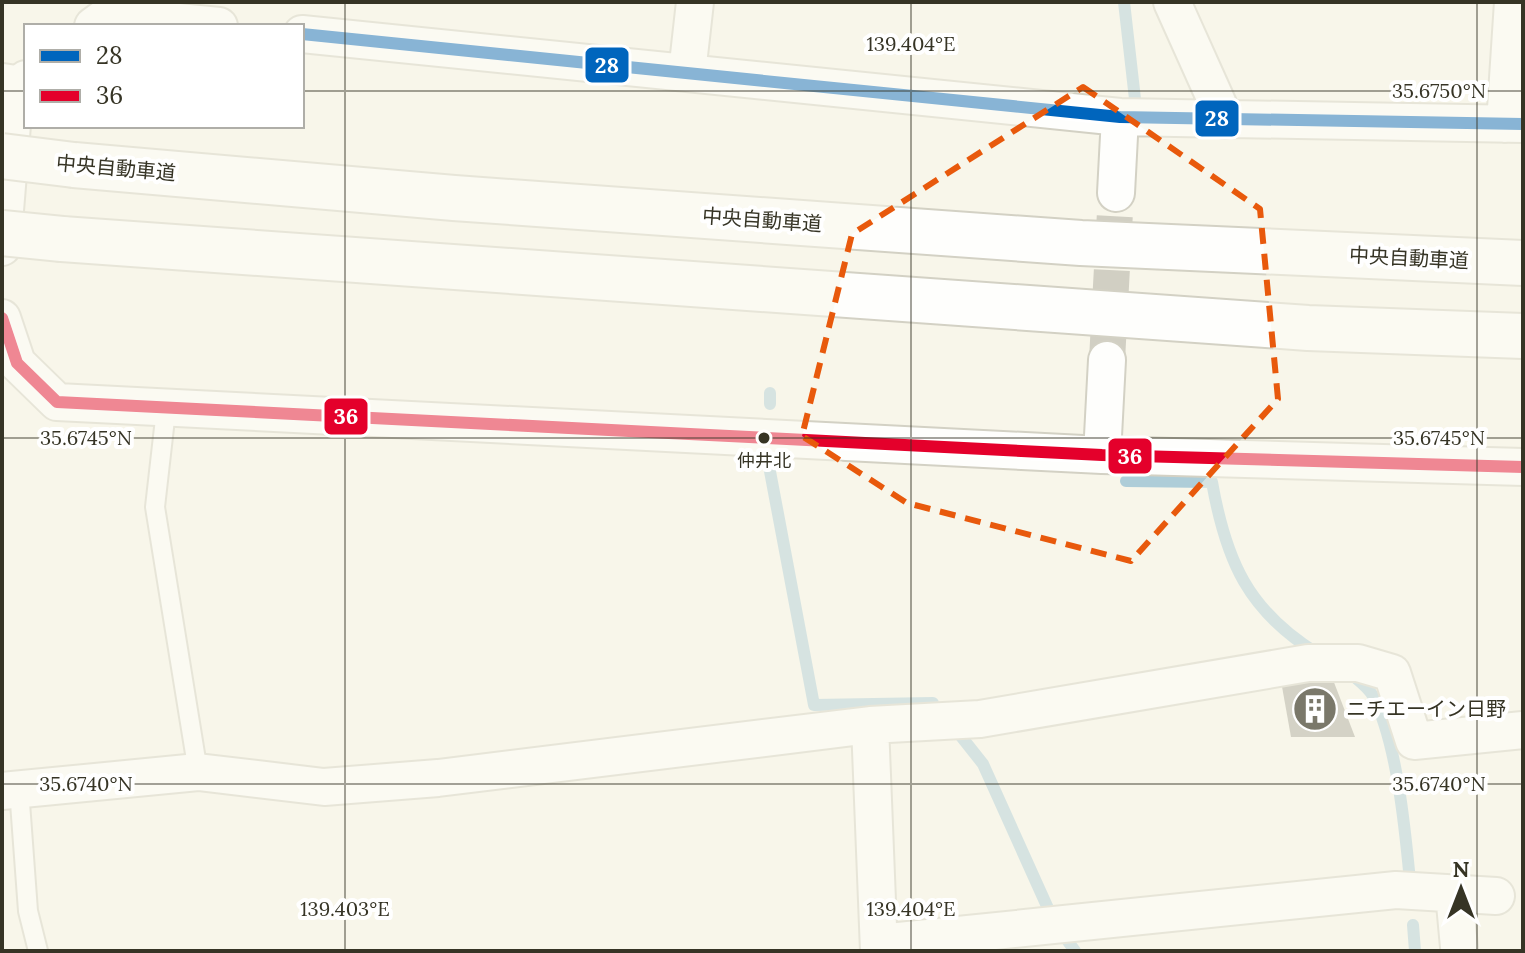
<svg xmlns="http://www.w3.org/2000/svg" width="1525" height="953" viewBox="0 0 1525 953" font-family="Lora,'Noto Sans JP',serif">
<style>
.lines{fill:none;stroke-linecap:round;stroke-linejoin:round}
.stream{stroke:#aecdd8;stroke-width:12}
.building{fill:#a9a79b}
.street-tunnel{stroke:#d1cfc3;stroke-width:36;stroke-dasharray:36 18;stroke-linecap:butt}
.lane-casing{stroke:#d3d1c4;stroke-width:22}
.street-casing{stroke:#d3d1c4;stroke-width:40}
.secondary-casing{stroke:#d3d1c4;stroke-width:48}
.highway-casing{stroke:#d3d1c4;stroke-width:48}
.lane{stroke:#fefefc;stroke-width:18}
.street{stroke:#fefefc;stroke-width:36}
.secondary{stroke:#fefefc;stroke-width:44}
.highway{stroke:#fefefc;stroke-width:44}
.highway-bridge-casing{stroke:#d3d1c4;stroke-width:48;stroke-linecap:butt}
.highway-bridge{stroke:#fefefc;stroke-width:44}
.bus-1-casing{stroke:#fff;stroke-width:18}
.bus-2-casing{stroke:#fff;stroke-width:18}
.bus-1{stroke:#0065bd;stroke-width:12}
.bus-2{stroke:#e4002b;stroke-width:12}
.marked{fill:none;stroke:#e8590c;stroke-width:6;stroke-dasharray:16 10;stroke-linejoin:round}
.ticks{fill:none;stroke:#363425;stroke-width:2;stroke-opacity:0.45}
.bus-dot{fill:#363425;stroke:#fff;stroke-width:3}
.labels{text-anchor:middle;stroke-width:8;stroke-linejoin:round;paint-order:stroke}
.bus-label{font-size:18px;fill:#363425;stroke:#fff}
.street-label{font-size:20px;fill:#363425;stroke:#fff}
.poi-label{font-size:20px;fill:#363425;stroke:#fff;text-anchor:start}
.ticks-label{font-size:20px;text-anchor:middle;fill:#363425;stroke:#fff;stroke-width:8;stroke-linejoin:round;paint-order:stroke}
.line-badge{stroke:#fff;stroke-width:3}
.badge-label{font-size:22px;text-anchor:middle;font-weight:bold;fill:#fff}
</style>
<rect width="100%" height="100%" fill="#f8f6ea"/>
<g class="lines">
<!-- stream -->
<path class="stream" d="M1124,2L1135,99
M770,393V404
M769,450V466L814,705L933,703
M1126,481L1212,482C1226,561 1248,611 1318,654
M1351,674C1358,680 1368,687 1373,696C1397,743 1405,828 1410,881
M960,735L983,764L1051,915
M1413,925L1415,951
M1067,940L1075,951"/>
</g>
<!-- building -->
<path class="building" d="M1330,672L1355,737H1291L1281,681Z"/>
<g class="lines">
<!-- street-tunnel -->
<path class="street-tunnel" d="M1107,360L1116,193"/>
<!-- lane casing -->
<g class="lane-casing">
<path id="lane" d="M166,410L155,507L198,772
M19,789L28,911L38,951"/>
</g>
<!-- street casing -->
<g class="street-casing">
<path id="street" d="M1172,2L1225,120
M93,26L108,15L219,26
M302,34L1120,117L1523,124
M687,73L695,2
M1505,124L1513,2
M1116,193L1120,117
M2,247L15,88L26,79
M2,318L17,363L57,402L1102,455L1523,467
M1102,455L1107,360
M870,725L879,951
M2,791L198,772L324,787L438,778L870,725L980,719L1308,663H1358L1392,673L1414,741L1523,730
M1454,893L1459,947
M879,943L1396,890L1496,896"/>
</g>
<!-- secondary casing -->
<g class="secondary-casing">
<path id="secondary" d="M2,86L15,88"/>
</g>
<!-- highway casing -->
<g class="highway-casing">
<path id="highway" d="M74,165L454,198L1081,243L1523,263
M62,239L1308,328L1523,336"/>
</g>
<!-- lane -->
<use href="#lane" class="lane"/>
<!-- street -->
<use href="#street" class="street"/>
<!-- secondary -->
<use href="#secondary" class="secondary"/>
<!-- highway -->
<use href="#highway" class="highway"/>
<!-- highway-bridge casing -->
<g class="highway-bridge-casing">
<path id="highway-bridge" d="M2,156L74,165
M2,233L62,239"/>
</g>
<!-- highway-bridge -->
<use href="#highway-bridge" class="highway-bridge"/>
<!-- bus-1 casing -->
<g class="bus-1-casing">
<path id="bus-1" d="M302,34L1120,117L1523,124"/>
</g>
<!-- bus-2 casing -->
<g class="bus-2-casing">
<path id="bus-2" d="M2,318L17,363L57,402L1102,455L1523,467"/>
</g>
<!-- bus-1 -->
<use href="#bus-1" class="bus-1"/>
<!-- bus-2 -->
<use href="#bus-2" class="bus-2"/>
</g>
<!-- marked area -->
<path d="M0 0H1525V953H0ZM1083,87L1260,209L1278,399L1131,561L907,503L802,436L852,234Z" fill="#f8f6ea" fill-opacity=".55" fill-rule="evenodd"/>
<path class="marked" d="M1083,87L1260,209L1278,399L1131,561L907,503L802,436L852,234Z"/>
<!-- ticks -->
<path class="ticks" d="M345,2V951M911,2V951M1477,2V951M2,91H26M302,91H1523M2,438H1523M2,784H1523"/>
<!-- icons -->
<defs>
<g id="building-disc" transform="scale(2.3)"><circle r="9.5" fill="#7a786a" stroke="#fff"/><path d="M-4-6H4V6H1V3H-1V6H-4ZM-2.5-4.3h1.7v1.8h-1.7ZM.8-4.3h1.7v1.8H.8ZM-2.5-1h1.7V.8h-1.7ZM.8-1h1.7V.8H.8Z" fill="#fff"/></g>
</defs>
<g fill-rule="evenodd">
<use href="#building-disc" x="1315" y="709"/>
</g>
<!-- markers -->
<circle class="bus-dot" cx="764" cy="438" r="7"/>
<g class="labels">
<!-- bus labels -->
<g class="bus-label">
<text x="764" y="467">仲井北</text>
</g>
<!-- street labels -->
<g class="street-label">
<text transform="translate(116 168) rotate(5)" y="7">中央自動車道</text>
<text transform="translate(762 220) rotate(4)" y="7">中央自動車道</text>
<text transform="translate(1409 258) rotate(3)" y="7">中央自動車道</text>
</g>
<!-- poi labels -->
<g class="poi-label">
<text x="1346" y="716">ニチエーイン日野</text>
</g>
</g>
<g class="ticks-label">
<text x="911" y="51">139.404°E</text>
<text x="1439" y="98">35.6750°N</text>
<text x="86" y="445">35.6745°N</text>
<text x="1439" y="445">35.6745°N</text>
<text x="86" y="791">35.6740°N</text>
<text x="1439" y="791">35.6740°N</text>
<text x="345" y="916">139.403°E</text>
<text x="911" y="916">139.404°E</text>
</g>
<g class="line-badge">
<rect x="584" y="46" width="46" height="38" rx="8" fill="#0065bd"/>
<rect x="1194" y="99" width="46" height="39" rx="8" fill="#0065bd"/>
<rect x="323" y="397" width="46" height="39" rx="8" fill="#e4002b"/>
<rect x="1107" y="437" width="46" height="38" rx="8" fill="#e4002b"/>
</g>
<g class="badge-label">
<text x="607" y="73">28</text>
<text x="1217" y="126">28</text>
<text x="346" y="424">36</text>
<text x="1130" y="464">36</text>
</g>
<!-- border -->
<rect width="1525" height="953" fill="none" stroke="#363425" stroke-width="8"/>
<!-- legend -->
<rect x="24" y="24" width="280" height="104" fill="#ffffff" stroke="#afaea8" stroke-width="2"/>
<rect x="40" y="50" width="40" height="12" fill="#0065bd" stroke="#afaea8" stroke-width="2"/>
<text x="96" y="64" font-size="24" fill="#363425">28</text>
<rect x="40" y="90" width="40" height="12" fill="#e4002b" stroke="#afaea8" stroke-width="2"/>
<text x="96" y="104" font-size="24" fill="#363425">36</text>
<!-- north arrow -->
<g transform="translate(1461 889)" stroke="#ffffff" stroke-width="6" paint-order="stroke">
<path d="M0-6L14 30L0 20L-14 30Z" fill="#363425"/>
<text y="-12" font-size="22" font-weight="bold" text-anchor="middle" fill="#363425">N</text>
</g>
</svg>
